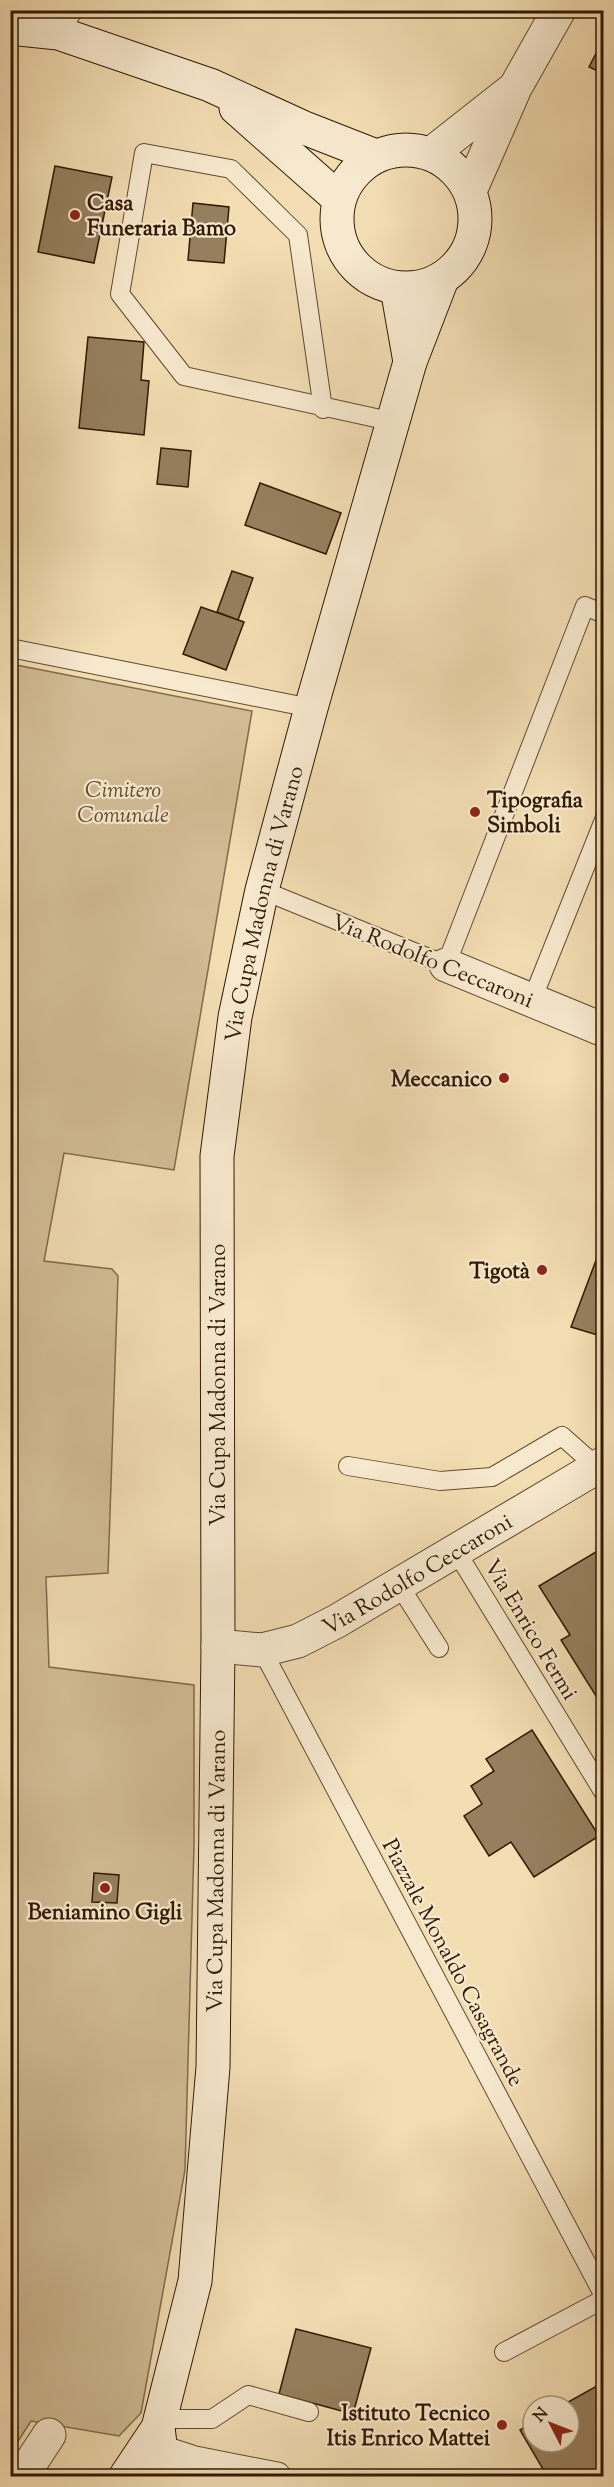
<svg xmlns="http://www.w3.org/2000/svg" width="614" height="2487" viewBox="0 0 614 2487" font-family="'Sorts Mill Goudy',serif">
<style>
.green{fill:#d2bc95;stroke:#826a4c;stroke-width:1.5}
.building{fill:#967f5e;stroke:#311902;stroke-width:1.5}
.lines{fill:none;stroke-linecap:round;stroke-linejoin:round}
.service-casing{stroke:#624a2e;stroke-width:20}
.pedestrian-casing{stroke:#624a2e;stroke-width:29}
.minor-casing{stroke:#624a2e;stroke-width:35}
.tertiary-casing{stroke:#624a2e;stroke-width:35}
.secondary-casing{stroke:#311902;stroke-width:35}
.service{stroke:#f7e9ce;stroke-width:18}
.pedestrian{stroke:#f7e9ce;stroke-width:27}
.minor{stroke:#f7e9ce;stroke-width:33}
.tertiary{stroke:#f7e9ce;stroke-width:33}
.secondary{stroke:#f7e9ce;stroke-width:33}
.poi-dot{fill:#8f2418;stroke:#f7e9ce;stroke-width:2}
.labels{text-anchor:middle;stroke-width:4.5;stroke-linejoin:round;paint-order:stroke}
.poi-label{font-size:22px;font-weight:bold;fill:#311902;stroke:#f7e9ce;text-anchor:end}
.park-label{font-size:22px;font-style:italic;fill:#614a2e;stroke:#f7e9ce}
.street-label{font-size:22px;fill:#311902;stroke:#f7e9ce}
</style>
<rect width="100%" height="100%" fill="#f3ddb3"/>
<filter id="stains"><feTurbulence type="fractalNoise" baseFrequency=".00333" numOctaves="4"/><feColorMatrix values="0 0 0 0 .2 0 0 0 0 .09 0 0 0 0 .02 0 0 0 .5 -.17"/></filter>
<radialGradient id="worn" r=".72"><stop offset=".6" stop-color="#630" stop-opacity="0"/><stop offset="1" stop-color="#630" stop-opacity=".3"/></radialGradient>
<!-- green -->
<path class="green" d="M11,664L252,711L174,1170L64,1153L44,1261L112,1269L118,1276L108,1573L46,1577L49,1667L194,1685V1845L185,2170L141,2413L119,2436L31,2421L11,2452Z"/>
<!-- building -->
<path class="building" d="M604,38V74L589,67Z
M55,166L112,177L94,263L38,252Z
M193,203L229,207L224,263L188,260Z
M88,337L144,342L141,380L149,381L144,435L79,428Z
M161,448L191,451L188,487L157,484Z
M260,483L341,513L326,554L245,525Z
M232,571L253,578L238,620L217,612Z
M201,607L244,622L226,670L183,654Z
M604,1239V1337L571,1327Z
M604,1547V1691L596,1696L561,1640L570,1635L539,1586Z
M532,1730L599,1836L534,1877L511,1842L489,1856L464,1816L482,1804L471,1786L494,1771L486,1759Z
M94,1873L119,1875L117,1903L92,1902Z
M296,2329L371,2348L353,2414L279,2394Z
M604,2382V2476H547L520,2430L533,2422V2442H569V2406H561Z"/>
<g class="lines">
<!-- service casing -->
<g class="service-casing">
<path id="service" d="M58,33L74,10
M323,409L298,235L231,169L144,153L120,294L184,376L394,422
M10,648L311,708
M262,890L446,965L585,606L604,614
M532,1000L604,820
M348,1466L440,1481L492,1477L562,1436L597,1467
M456,1551L604,1793
M399,1585L439,1648
M262,1650L604,2296
M504,2352L604,2299
M161,2419H212L248,2395L309,2412"/>
</g>
<!-- pedestrian casing -->
<g class="pedestrian-casing">
<path id="pedestrian" d="M161,2449L195,2460L277,2476"/>
</g>
<!-- minor casing -->
<g class="minor-casing">
<g id="minor">
<path d="M446,965L604,1030"/>
<path id="s1" d="M218,1646L262,1650L298,1641L337,1621L604,1463"/>
<path d="M22,2476L49,2435"/>
</g>
</g>
<!-- tertiary casing -->
<g class="tertiary-casing">
<path id="tertiary" d="M431,154L511,91
M470,191L515,88L559,10"/>
</g>
<!-- secondary casing -->
<g class="secondary-casing">
<g id="secondary">
<path d="M10,28L58,33L210,85L302,127L376,156"/>
<path d="M236,108L339,199"/>
<circle cx="406" cy="219" r="69"/>
<path d="M397,288L410,362"/>
<path d="M158,2428L164,2476"/>
<path id="s2" d="M126,2476L158,2428L195,2281L213,2067L218,1646L217,1156L235,1017L262,890L311,708L410,362L442,279"/>
</g>
</g>
<!-- service -->
<use href="#service" class="service"/>
<!-- pedestrian -->
<use href="#pedestrian" class="pedestrian"/>
<!-- minor -->
<use href="#minor" class="minor"/>
<!-- tertiary -->
<use href="#tertiary" class="tertiary"/>
<!-- secondary -->
<use href="#secondary" class="secondary"/>
</g>
<!-- markers -->
<g class="poi-dot">
<circle cx="75" cy="215" r="6"/>
<circle cx="475" cy="812" r="6"/>
<circle cx="504" cy="1078" r="6"/>
<circle cx="542" cy="1270" r="6"/>
<circle cx="105" cy="1888" r="6"/>
<circle cx="502" cy="2425" r="6"/>
</g>
<g class="labels">
<!-- poi labels -->
<g class="poi-label">
<text x="87" y="210" text-anchor="start">Casa<tspan x="87" dy="25">Funeraria Bamo</tspan></text>
<text x="487" y="807" text-anchor="start">Tipografia<tspan x="487" dy="25">Simboli</tspan></text>
<text x="492" y="1086">Meccanico</text>
<text x="530" y="1278">Tigotà</text>
<text x="105" y="1919" text-anchor="middle">Beniamino Gigli</text>
<text x="490" y="2420">Istituto Tecnico<tspan x="490" dy="25">Itis Enrico Mattei</tspan></text>
</g>
<!-- park labels -->
<g class="park-label">
<text x="123" y="797">Cimitero<tspan x="123" dy="25">Comunale</tspan></text>
</g>
<!-- street labels -->
<g class="street-label">
<text dy="8" stroke="none"><textPath href="#s2" startOffset="1592">Via Cupa Madonna di Varano</textPath></text>
<text transform="translate(433 960) rotate(22)" y="8">Via Rodolfo Ceccaroni</text>
<text transform="translate(217 1385) rotate(-90)" y="8">Via Cupa Madonna di Varano</text>
<text dy="8" stroke="none"><textPath href="#s1" startOffset="218">Via Rodolfo Ceccaroni</textPath></text>
<text transform="translate(532 1629) rotate(59)" y="8">Via Enrico Fermi</text>
<text dy="8" stroke="none"><textPath href="#s2" startOffset="620">Via Cupa Madonna di Varano</textPath></text>
<text transform="translate(454 1962) rotate(62)" y="8">Piazzale Monaldo Casagrande</text>
</g>
</g>
<!-- margin -->
<rect width="614" height="2487" fill="none" stroke="#f3ddb3" stroke-width="36"/>
<rect x="12" y="12" width="590" height="2463" fill="none" stroke="#311902" stroke-width="3"/>
<rect x="18" y="18" width="578" height="2451" fill="none" stroke="#311902" stroke-width="1.5"/>
<!-- north arrow -->
<g transform="translate(551 2424) rotate(312)"><circle r="28" fill="#f7e9ce" stroke="#a8967c" stroke-width="1.5"/>
<path d="M0-4.5L10 22L0 15L-10 22Z" fill="#8f2418"/>
<text y="-9" font-size="16" font-weight="bold" text-anchor="middle" fill="#311902">N</text>
</g>
<rect width="100%" height="100%" filter="url(#stains)"/>
<rect width="100%" height="100%" fill="url(#worn)"/>
</svg>
